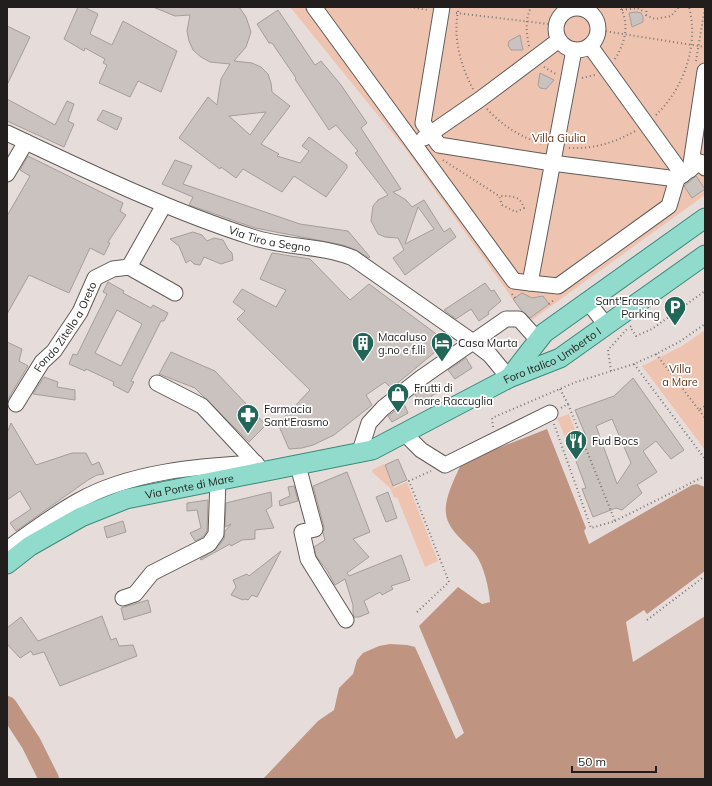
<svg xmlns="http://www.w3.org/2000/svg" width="712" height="786" viewBox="0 0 712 786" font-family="Mulish,sans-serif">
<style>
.green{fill:#eec4b0}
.water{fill:#bf9480}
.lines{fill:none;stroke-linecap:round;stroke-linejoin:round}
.river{stroke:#bf9480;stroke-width:20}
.building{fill:#cac2bf;stroke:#a59d99;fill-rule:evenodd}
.minor-casing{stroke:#625b58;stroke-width:17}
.major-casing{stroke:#3a8979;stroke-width:21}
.path{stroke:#7c7674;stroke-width:2;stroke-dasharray:1 3;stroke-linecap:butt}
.minor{stroke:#fff;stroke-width:15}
.major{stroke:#91dbcc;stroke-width:19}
.labels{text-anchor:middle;stroke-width:3.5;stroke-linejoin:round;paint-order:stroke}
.park-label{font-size:11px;fill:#693215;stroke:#fff}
.street-label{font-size:11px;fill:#211e1d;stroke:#fff}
.poi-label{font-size:11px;fill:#211e1d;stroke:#fff;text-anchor:start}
</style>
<rect width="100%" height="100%" fill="#e6ddda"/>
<!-- green -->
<path class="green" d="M290,7H705V195L529,322L407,151Z
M705,330V450L642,366L682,346Z
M569,414L578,438L567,442L557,418Z
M384,464L394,488L407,482L438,561L425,567L397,497L394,498L390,488L373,473L372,470Z"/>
<!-- water -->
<path class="water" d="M547,429L586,528L584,531L589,544L692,485L697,484L705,487V571L647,614L644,610L626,622L633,662L705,616V779H263L318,721L334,710L339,688L353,674L357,660L363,653L379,646L390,644L407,645L415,647L456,739L464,733L419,626L458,587L482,604L490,602C489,589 484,566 476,555C464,539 443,529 446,505C448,490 456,476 462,462Z"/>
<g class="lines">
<!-- river -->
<path class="river" d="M7,706L31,743L49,779"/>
</g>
<!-- building -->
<path class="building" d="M78,7H84L98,14L90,34L112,45L123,21L177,51L161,92L138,81L130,97L99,83L107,65L103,63L105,59L85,48L84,51L64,39Z
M153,7H237L240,8L246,17L251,32L246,47L234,61L252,63L261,67L268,74L271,83L272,92L290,106L261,144L279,154L277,156L300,163L309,151L302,146L309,137L347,165V168L326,197L294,176L282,192L243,169L236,178L221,167L220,169L179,138L208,97L217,105L221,79L230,64L210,62L201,57L193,50L189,41L187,31L190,15L175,16ZM266,112L250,135L229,116Z
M278,10L315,65L321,61L341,85L367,123L361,128L401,189L393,192L406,200L412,207L424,200L444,232L450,228L456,237L405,275L393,258L404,250L398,238L385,237L378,234L371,221L373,206L378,200L388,195L355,153L358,151L336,125L329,130L295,79L296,78L272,43H269L257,24ZM418,207L434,229L405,244Z
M636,12L641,13L643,17V22L632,27L629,13Z
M7,26L30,37L7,85Z
M520,35L523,50H511L508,45L509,41Z
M540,73L554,80L546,89L540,88L538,85Z
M7,99L55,125L67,101L74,104L68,121L74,124L64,147L7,121Z
M103,110L122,118L117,130L97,120Z
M28,156L123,203L120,211L126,215L108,242L110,243L104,255L90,248L69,293L29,275L7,314V216L30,176L20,170Z
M175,160L192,166L183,184L300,224L348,231L370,257L369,258L356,250L343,245L255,228L189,205L193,197L162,184Z
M696,176L705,189L692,198L684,186Z
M193,232L202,235L207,241L214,238L223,240L228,249L232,253L233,260L221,264L204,257L200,265L194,264L190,260L186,263L179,246L170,239Z
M272,253L310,259L350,300L369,284L447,342L393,387H390L385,382L366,395L372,405L334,435L313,445L302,448L289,449L278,424L310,390L237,319L245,311L233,302L242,289L276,307L286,290L260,279Z
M108,282L124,291L123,293L151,308L153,305L168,313L164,321H161L131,381L134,382L128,393L113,385L114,382L86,369L85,371L69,364L73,354L77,355L107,294L103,292ZM117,310L142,324L121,366L95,353Z
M485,283L491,291L494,290L501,301L488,312L489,314L479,321L471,309L456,319L444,310Z
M522,293L532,298L543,296L549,304L530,318L521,310L513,299Z
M7,342L22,349L19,361L28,366L8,399L7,408Z
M171,352L215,371L266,425L249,442L195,388L159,374Z
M466,358L472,368L455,379L448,370Z
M44,377L58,382L57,387L75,390V400L33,394Z
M633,378L684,450L671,459L656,441L643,451L657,472L637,485L642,493L622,510L616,508L593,517L582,489L586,488L569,442L586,436L575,410L614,396ZM612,419L631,463L617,484L596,426Z
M432,383L437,393L431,396L432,398L420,404L415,394Z
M404,404L408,413L392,422L388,416Z
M11,423L36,465L72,453H86L92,465L99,462L104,474L97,475L88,480L16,531L10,523L31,509L20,491L7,500V433Z
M398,459L407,480L393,486L385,465Z
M347,472L370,532L353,539L369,557L347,573L349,576L401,555L410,580L391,586L393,589L382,595L380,592L364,601L369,613L359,617H354L353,613V605L345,579L335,585L327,570L316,556L314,547L325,540L323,533L324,527L313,486Z
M294,486L298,501L280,506L279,501L290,496L288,487Z
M271,492L272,506L266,510L274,528L255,530V539L242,540L231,546L230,544L201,560L200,559L216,549L224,539L225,531L231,524L225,527L226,503Z
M388,492L397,518L386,522L376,497Z
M208,500L207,531L203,537L195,541L190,533L201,528L197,510L187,511V503Z
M123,521L126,532L107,538L104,527Z
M281,551L257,597L252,595L248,600L245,599L243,600L231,595L236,587L233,580L247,574L249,576Z
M148,600L151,612L124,620L121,608Z
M102,616L111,640L116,638L119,646L133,645L137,656L60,686L44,652L33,655L31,651L20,658L7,644V628L21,617L38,641Z"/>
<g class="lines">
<!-- minor casing -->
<g class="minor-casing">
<g id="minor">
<path d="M314,7L514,281L530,283L574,50"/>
<path d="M442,7L423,123L439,145L552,163L677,179"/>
<circle cx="577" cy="29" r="21"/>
<path d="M590,46L683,175"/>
<path id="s1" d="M7,133C87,171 168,210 252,237C285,248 321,245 353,258L473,342L490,355L509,378"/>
<path d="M424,138L479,100L559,40"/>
<path d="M690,170L705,71"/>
<path d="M7,174L26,142"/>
<path d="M129,267L175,293"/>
<path d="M530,283L558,286L669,206L677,179L700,162L705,168"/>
<path d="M588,302L606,325"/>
<path d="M157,383L202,406L259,467"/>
<path id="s2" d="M16,404L42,362L54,351L80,312L95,278L113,269L129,267L164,205"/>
<path d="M404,433L421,450L445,465L550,413"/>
<path d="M359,454L369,423L383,408L421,378L506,319H519L538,340"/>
<path d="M298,466L315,529L302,532L308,559L346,620"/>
<path d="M7,549C30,532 53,515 78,501C129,472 198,466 256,463"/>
<path d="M123,598L135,594L152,573L209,544L216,534L218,481"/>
</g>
</g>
<!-- major casing -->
<g class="major-casing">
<g id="major">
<path d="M509,378L544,333L705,218"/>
<path id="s3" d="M7,564L30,546L81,517L126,499L372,450L509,378L560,358L705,255"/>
</g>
</g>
<!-- path -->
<path class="path" d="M410,7L428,10
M459,7C452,34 460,65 473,89
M647,7L646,15L655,19L671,16L679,7
M622,10L637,8L645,12
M456,13L557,25
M598,30L705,47
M529,46C526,32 525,20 531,7
M615,59C625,43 630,24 620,7
M696,61L705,7
M544,67L556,74
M582,78L595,75
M487,109C503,126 520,137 543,144
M656,115C684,88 699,45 689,7
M569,148C594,149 614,143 635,131
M443,160L499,196L502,205L516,212L524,208C520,195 511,196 499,196
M512,294L515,298
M549,304L555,299
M631,326L630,327L636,336L652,329L705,291
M656,354L699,410L705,406
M634,364L705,459
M611,371L608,350L627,329
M560,389L568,404L561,408
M699,410L705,418
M554,424L591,528L615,521L568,404
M493,427L492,418L576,382L634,364L656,354L679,342L705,324
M615,521L705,476
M417,612L449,582L409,481L431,471
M647,620L705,576"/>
<!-- minor -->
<use href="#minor" class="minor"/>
<!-- major -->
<use href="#major" class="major"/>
</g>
<!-- icons -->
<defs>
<g id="parking-pin" transform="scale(1.15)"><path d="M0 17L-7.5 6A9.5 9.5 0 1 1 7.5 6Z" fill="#226658" stroke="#fff"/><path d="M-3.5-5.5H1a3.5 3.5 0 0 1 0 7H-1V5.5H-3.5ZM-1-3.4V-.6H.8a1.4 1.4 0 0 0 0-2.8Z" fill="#fff"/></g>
<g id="building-pin" transform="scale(1.15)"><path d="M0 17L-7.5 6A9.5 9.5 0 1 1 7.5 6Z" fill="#226658" stroke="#fff"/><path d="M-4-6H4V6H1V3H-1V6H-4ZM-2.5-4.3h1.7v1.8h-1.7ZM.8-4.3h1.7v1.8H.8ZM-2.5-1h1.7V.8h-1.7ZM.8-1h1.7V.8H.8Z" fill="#fff"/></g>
<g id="hotel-pin" transform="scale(1.15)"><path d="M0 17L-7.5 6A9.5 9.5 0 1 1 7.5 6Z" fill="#226658" stroke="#fff"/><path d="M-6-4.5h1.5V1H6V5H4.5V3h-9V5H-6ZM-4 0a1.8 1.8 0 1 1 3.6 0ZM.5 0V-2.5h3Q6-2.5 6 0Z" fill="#fff"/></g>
<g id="shop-pin" transform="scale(1.15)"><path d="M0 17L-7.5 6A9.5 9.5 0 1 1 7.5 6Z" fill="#226658" stroke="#fff"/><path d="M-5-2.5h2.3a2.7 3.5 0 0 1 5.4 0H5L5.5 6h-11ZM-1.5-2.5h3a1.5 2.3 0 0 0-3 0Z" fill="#fff"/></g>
<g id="pharmacy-pin" transform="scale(1.15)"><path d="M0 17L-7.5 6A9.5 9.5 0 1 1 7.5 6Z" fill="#226658" stroke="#fff"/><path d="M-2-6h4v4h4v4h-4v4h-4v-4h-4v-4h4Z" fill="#fff"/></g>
<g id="restaurant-pin" transform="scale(1.15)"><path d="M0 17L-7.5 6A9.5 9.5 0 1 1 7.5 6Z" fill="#226658" stroke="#fff"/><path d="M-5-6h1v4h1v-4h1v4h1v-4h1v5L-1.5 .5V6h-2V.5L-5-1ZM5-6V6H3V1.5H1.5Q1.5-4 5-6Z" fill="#fff"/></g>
</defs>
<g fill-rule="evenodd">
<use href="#parking-pin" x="675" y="307"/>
<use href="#building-pin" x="363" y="343"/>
<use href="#hotel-pin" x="442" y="343"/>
<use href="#shop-pin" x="398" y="394"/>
<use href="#pharmacy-pin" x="248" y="415"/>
<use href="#restaurant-pin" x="576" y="441"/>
</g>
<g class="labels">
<!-- park labels -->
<g class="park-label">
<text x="559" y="142">Villa Giulia</text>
<text x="680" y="373">Villa<tspan x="680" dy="13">a Mare</tspan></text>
</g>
<!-- street labels -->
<g class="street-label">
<text dy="4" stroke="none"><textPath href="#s1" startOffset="284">Via Tiro a Segno</textPath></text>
<text dy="4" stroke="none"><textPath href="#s2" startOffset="92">Fondo Zitello a Oreto</textPath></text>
<text dy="4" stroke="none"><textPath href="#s3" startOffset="591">Foro Italico Umberto I</textPath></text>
<text dy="4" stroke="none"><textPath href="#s3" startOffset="201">Via Ponte di Mare</textPath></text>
</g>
<!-- poi labels -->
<g class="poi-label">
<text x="660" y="305" text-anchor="end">Sant'Erasmo<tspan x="660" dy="13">Parking</tspan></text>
<text x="378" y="341">Macaluso<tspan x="378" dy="13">g.no e f.lli</tspan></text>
<text x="458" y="347">Casa Marta</text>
<text x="414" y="392">Frutti di<tspan x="414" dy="13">mare Raccuglia</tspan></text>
<text x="264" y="413">Farmacia<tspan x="264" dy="13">Sant'Erasmo</tspan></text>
<text x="592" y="445">Fud Bocs</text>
</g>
</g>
<!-- border -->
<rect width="712" height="786" fill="none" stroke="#211e1d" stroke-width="16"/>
<!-- scale -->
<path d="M572 766v6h84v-6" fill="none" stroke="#211e1d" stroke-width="2"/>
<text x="578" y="766" font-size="12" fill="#211e1d" stroke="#ffffff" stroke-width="3" paint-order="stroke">50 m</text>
</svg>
